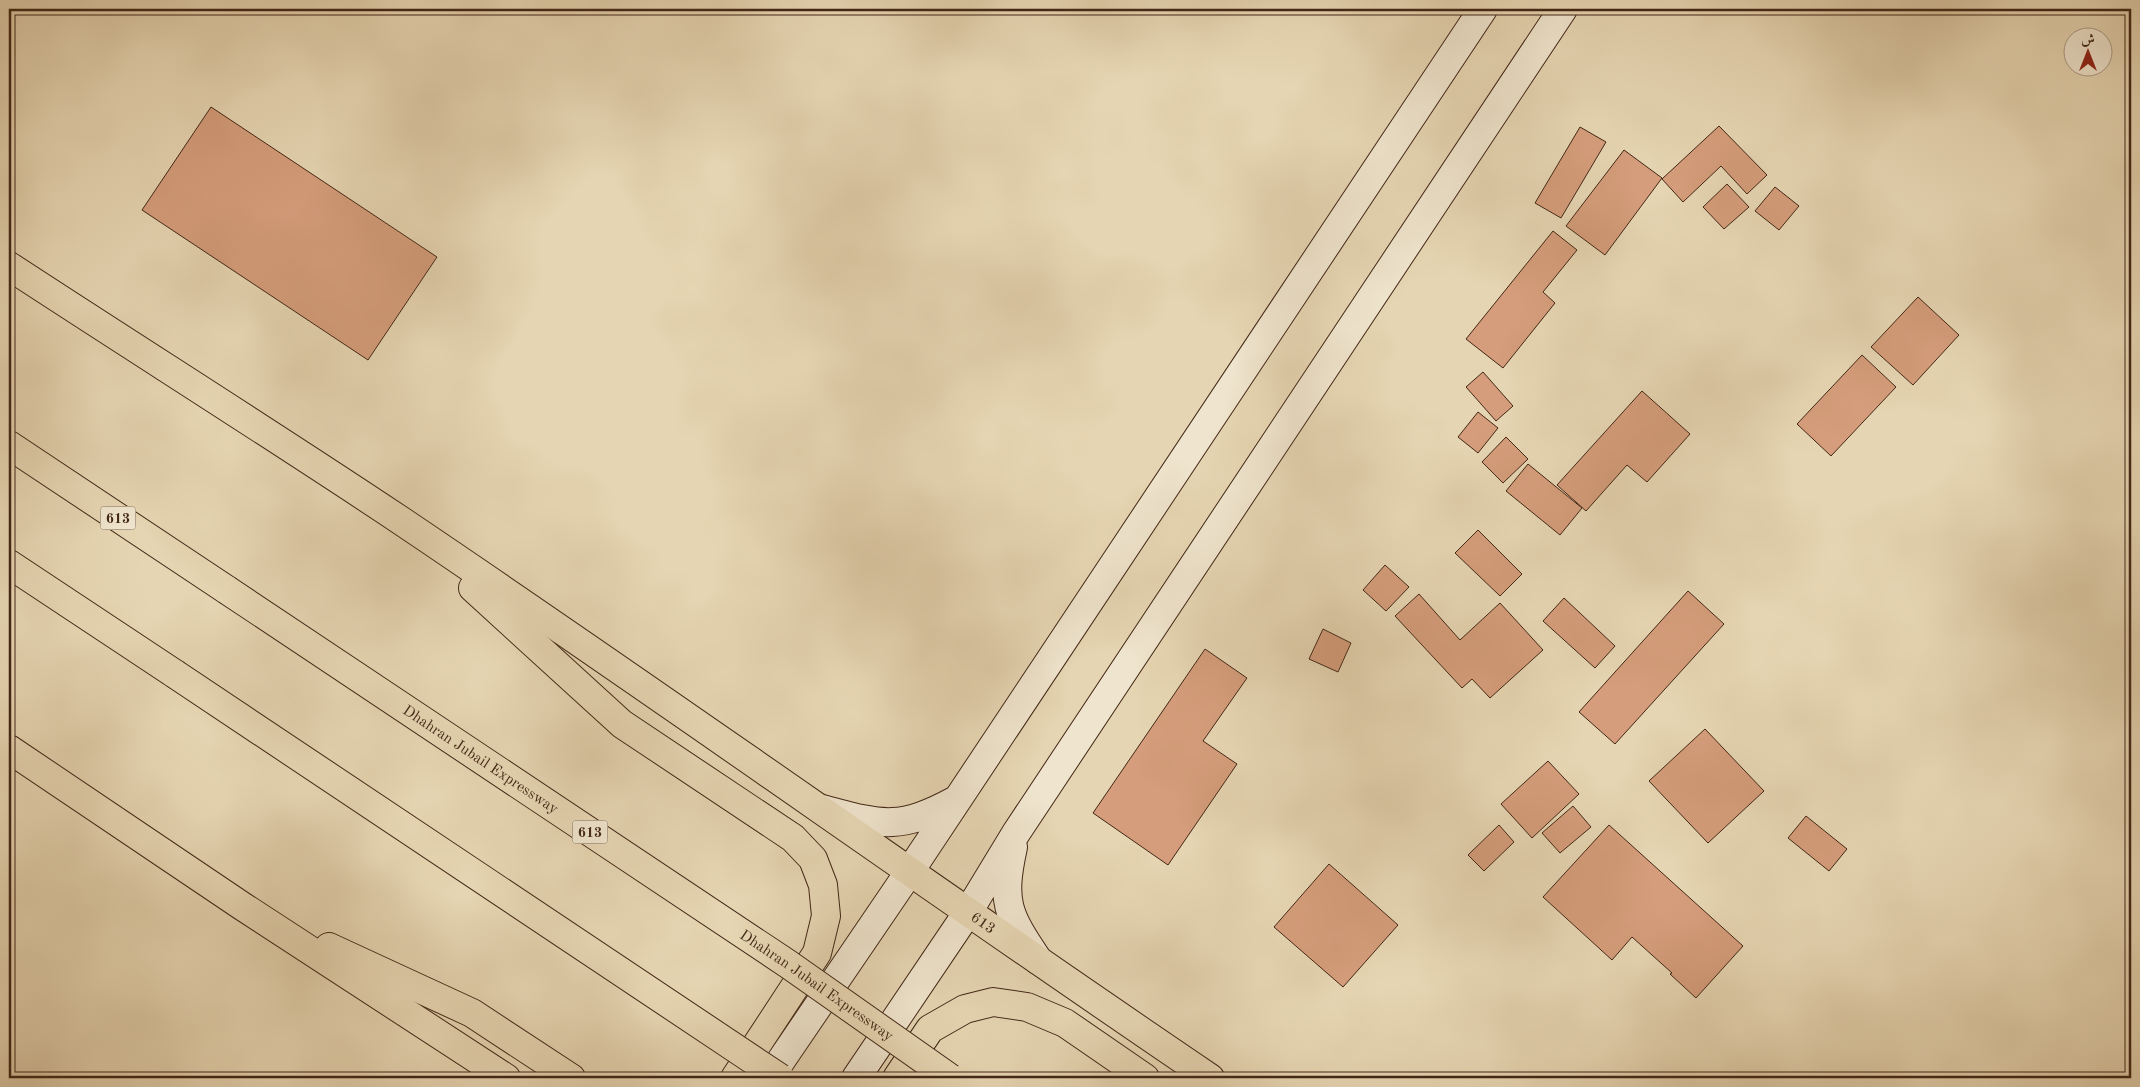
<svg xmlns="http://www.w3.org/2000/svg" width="2140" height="1087" viewBox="0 0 2140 1087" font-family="'Old Standard TT',Amiri,serif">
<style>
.building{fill:#d59d7b;stroke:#422716}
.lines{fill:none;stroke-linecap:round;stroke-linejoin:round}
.secondary-casing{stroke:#422716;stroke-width:30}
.primary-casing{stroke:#422716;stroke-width:30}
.highway-casing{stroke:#422716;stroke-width:30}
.secondary{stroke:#efe4cd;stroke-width:28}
.primary{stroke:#e6d5b2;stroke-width:28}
.highway{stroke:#e6d5b2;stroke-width:28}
.highway-bridge-casing{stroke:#422716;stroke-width:30;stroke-linecap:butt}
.highway-bridge{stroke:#e6d5b2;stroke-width:28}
.labels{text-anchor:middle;stroke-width:4;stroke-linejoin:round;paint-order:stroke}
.shield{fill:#efe4cd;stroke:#76604d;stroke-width:1}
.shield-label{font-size:14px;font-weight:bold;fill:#422716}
.street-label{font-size:15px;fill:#422716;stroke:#efe4cd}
</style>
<rect width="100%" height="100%" fill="#e6d5b2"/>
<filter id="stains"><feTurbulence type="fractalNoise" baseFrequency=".004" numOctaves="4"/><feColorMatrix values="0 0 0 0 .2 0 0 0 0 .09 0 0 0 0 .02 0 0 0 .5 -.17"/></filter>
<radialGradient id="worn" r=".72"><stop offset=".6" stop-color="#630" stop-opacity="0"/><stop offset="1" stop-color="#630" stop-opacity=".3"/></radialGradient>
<!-- building -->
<path class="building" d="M211,107L437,257L368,360L142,210Z
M1719,126L1767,175L1747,194L1721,166L1683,202L1662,179Z
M1580,127L1606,142L1561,218L1535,203Z
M1624,150L1662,178L1605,255L1566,226Z
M1727,184L1749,207L1724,229L1703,207Z
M1775,187L1799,206L1779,230L1755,211Z
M1553,231L1577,250L1543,292L1555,303L1503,368L1466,339Z
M1918,297L1959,335L1913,385L1871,347Z
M1862,355L1896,387L1831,456L1797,424Z
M1483,372L1513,406L1496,421L1466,387Z
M1642,391L1690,434L1647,482L1627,465L1586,511L1557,485Z
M1478,412L1498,428L1478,453L1458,437Z
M1506,437L1528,459L1503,483L1482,462Z
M1528,464L1582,508L1560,535L1506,491Z
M1478,530L1522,574L1500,596L1455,553Z
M1385,565L1409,587L1386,611L1363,590Z
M1688,591L1724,624L1615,744L1579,712Z
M1419,594L1460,640L1500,603L1543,650L1490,698L1472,679L1462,688L1395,616Z
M1564,598L1615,646L1595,668L1543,621Z
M1323,629L1351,643L1338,672L1309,659Z
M1205,649L1247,678L1203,741L1237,764L1168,865L1093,813Z
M1705,729L1764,791L1708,843L1649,781Z
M1548,761L1579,794L1532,838L1501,804Z
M1573,806L1591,827L1560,853L1542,833Z
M1806,816L1847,849L1829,871L1788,838Z
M1499,825L1514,842L1484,871L1468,855Z
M1609,825L1743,946L1696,998L1670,974L1672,973L1632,937L1612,960L1543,897Z
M1329,864L1398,925L1343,987L1274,927Z"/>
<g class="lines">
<!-- secondary casing -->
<g class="secondary-casing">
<path id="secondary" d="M822,809C882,825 899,831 956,800
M1013,847C1001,902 1007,914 1038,960
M769,1078L910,871L1483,9
M856,1078L968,912L1016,833L1563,9"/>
</g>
<!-- primary casing -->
<g class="primary-casing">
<g id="primary">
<path id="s1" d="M9,266C139,351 271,434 400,520C672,703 938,894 1210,1078"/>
<path d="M473,588L622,724L793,838L813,859L823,885L826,916L817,953L735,1078"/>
<path d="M9,749L242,906L506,1078"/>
<path d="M329,947L472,1013L571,1078"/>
<path d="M897,1078L930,1029L965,1009L993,1002L1027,1007L1065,1023L1145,1078"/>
</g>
</g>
<!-- highway casing -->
<g class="highway-casing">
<path id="highway" d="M9,445L227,590
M9,564L175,674"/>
</g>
<!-- secondary -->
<use href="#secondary" class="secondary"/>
<!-- primary -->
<use href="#primary" class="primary"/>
<!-- highway -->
<use href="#highway" class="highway"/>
<!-- highway-bridge casing -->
<g class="highway-bridge-casing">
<g id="highway-bridge">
<path id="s2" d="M227,590L788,964L950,1078"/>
<path d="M175,674L780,1078"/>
</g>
</g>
<!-- highway-bridge -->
<use href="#highway-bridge" class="highway-bridge"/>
</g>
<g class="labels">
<!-- shield labels -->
<g class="shield">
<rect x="100.5" y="506.5" width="35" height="23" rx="4"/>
<rect x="572.5" y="820.5" width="35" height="23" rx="4"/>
</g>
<g class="shield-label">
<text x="118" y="523">613</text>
<text x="590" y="837">613</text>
</g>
<!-- street labels -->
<g class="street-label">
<text dy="5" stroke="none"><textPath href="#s2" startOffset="305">Dhahran Jubail Expressway</textPath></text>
<text dy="5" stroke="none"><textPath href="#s1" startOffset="1175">613</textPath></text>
<text dy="5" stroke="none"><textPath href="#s2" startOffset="710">Dhahran Jubail Expressway</textPath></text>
</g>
</g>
<!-- margin -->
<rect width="2140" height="1087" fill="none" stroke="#e6d5b2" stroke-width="30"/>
<rect x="10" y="10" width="2120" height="1067" fill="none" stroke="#422716" stroke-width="2.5"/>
<rect x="15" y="15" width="2110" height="1057" fill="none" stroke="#422716"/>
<!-- north arrow -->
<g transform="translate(2088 52)"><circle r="24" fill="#efe4cd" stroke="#aa9884"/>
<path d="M0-4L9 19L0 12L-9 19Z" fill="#8f2418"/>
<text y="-8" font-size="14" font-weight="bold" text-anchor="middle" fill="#422716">ش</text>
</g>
<rect width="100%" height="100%" filter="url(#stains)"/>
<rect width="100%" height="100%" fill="url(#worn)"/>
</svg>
